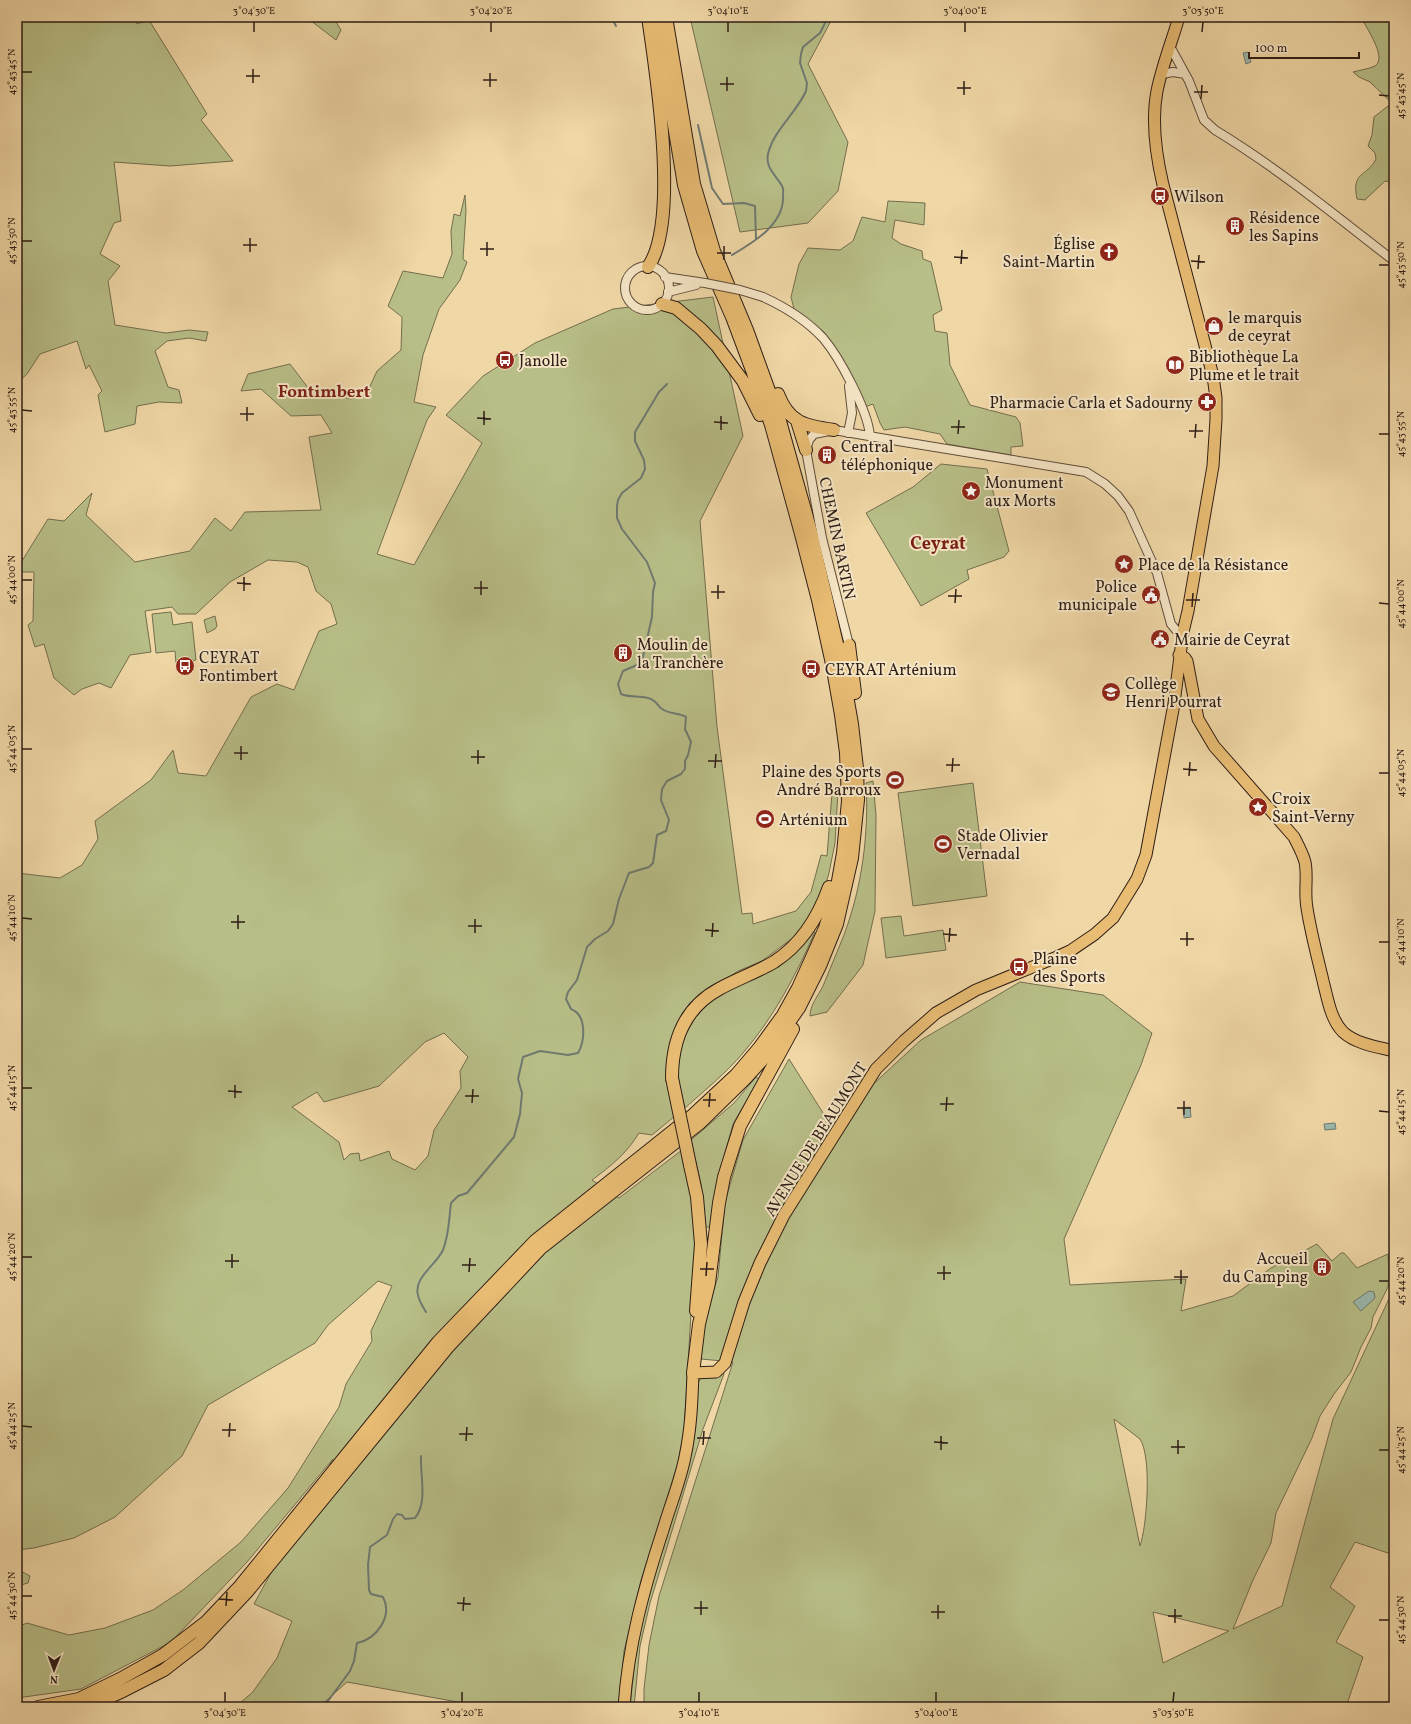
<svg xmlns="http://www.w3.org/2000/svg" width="1411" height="1724" viewBox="0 0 1411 1724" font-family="Vollkorn,serif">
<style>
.green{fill:#b8be87;stroke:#736e4e;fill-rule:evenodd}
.water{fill:#9bb8ad;stroke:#6f7a71}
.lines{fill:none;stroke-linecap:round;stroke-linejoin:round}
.stream{stroke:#6f7a71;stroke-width:2}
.minor-casing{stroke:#5e4c3a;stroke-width:10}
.major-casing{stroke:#2e1e16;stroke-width:13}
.highway-casing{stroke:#2e1e16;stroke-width:14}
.minor{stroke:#f5e5c5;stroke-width:8}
.major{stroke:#e8bc73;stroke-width:11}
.highway{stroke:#e8bc73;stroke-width:12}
.minor-bridge-casing{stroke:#5e4c3a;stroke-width:10;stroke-linecap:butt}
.highway-bridge-casing{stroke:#2e1e16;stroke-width:14;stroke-linecap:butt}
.minor-bridge{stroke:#f5e5c5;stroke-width:8}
.highway-bridge{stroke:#e8bc73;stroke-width:12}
.ticks{fill:none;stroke:#2e1e16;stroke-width:1.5}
.labels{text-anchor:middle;stroke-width:4;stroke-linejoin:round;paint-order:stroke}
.poi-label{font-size:16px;fill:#2e1e16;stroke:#f5e5c5;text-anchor:start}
.street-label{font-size:16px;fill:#2e1e16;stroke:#f5e5c5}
.neighbourhood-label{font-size:17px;font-weight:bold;fill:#7a1f14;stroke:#f5e5c5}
.quarter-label{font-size:18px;font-weight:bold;fill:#7a1f14;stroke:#f5e5c5}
.neatline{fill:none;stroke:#2e1e16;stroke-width:1.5}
.ticks-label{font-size:10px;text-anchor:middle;fill:#2e1e16}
</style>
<rect width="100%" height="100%" fill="#f0d7a6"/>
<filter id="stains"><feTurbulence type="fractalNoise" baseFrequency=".005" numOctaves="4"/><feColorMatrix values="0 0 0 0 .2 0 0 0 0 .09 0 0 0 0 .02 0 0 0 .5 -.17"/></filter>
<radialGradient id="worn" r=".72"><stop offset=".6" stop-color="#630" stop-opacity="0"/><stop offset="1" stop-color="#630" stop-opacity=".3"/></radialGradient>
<!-- green -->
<path class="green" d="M17,17H134L137,24L149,20L207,114L201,120L233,161L170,166L114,162L121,221L114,223L100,254L120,266L108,281L115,325L166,333L189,330L208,332L206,341L189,338L167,341L155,351L168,387L179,390L182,403L159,402L137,406L135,424L105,432L98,395L102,391L89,365L86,369L77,341L40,354L27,374L17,383Z
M306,17H333L341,30L336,40Z
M690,17H833L808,64L848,142L838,191L808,223L740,232Z
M1361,17H1394V185L1391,182L1385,181L1365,200L1357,199C1351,171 1367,177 1376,159L1375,153L1368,146L1372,135L1374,117L1392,103L1370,82L1359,77L1353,72C1360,70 1369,69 1375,66C1388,58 1365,26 1361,17Z
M465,195L466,211L463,259L467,262L460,280L439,309L423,355L414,402L436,407L427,420L377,554L414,565L482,443L446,415L483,376L535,343L613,309L713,297L743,436L700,521L717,727L742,914L752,913L753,924L796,911L811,892L821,855L827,856L832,793L838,791L835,843L829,873L820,903L802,931L762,961L738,971L700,998L681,1020L675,1116L652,1135L639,1133C627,1153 611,1166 592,1180L619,1198L682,1150L693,1203L695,1247L684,1430L678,1463L641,1580L624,1651L619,1707H472L469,1704L347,1682L319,1707H235L252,1693L277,1658L292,1621L254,1604L333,1459L247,1562L171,1642L81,1689L17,1698V1627L27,1623L69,1635L105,1628L153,1610L183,1590L241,1542L288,1488L339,1407L346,1384L372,1341L371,1331L392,1286L378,1281L328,1325L315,1343L208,1405L182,1456L115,1517L74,1538L34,1548L17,1550V873L60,878L82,865L98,839L95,821L151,780L173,750L178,773L206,776L251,697L277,684L294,690L319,631L337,624L331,604L316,591L308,567L297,562L268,560L230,582L196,614H178L172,607L145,611L151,652L130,655L111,688L99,683L82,689L74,695L54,678L44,644L35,647L28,625L33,621L34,572H17V569L48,519L64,521L92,493L86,515L135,562L190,551L215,518L231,531L245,512L321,510L309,437L332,433L321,415L291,416L261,389L241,391L248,374L290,364L309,389L351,399L366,395L377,371L401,350L402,317L388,306L403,271L443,278L452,254L451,231L454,214L460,216ZM444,1033L468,1057L460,1071L461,1088L434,1130L428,1156L415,1170L392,1159L389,1151L360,1161L359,1153L350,1154L344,1160L339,1142L292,1107L317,1092L324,1102L379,1086L425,1042Z
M888,201L925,203L924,225L895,220L892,238L901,244L922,251L923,259L931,262L942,310L933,315L935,331L947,333L950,365L970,405L1016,417L1020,423L1023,446L1011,447V455L947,444L940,434L905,427L884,430L880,423L873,404L865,407L846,366L824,332L794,309L791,297L799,264L808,248L840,250L853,241L862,217L885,222Z
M941,464L987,469L1009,551L1004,557L967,570L969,579L921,606L866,513L913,487Z
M171,612L173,625L192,622L196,660L176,663L175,651L156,653L152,614Z
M215,616L217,626L215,629L207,633L204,620Z
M873,781L876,815L875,911L863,965L827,1012L810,1016C810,1005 818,996 823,986C830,969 837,952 844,935C862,887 869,834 866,783Z
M973,783L987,896L913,906L898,793Z
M901,916L904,936L943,930L946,950L886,958L881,918Z
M812,931L815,932C796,975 774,1017 743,1053C726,1073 704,1091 685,1108L678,1080L676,1060L683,1039L695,1018L709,1002Z
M1020,982L1103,995L1152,1033L1141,1065L1064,1239L1070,1285L1186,1279L1181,1311L1233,1296L1271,1268L1317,1244L1332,1261L1341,1253H1344L1357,1268L1388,1254L1389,1275L1388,1287L1373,1317L1371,1328L1361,1347L1351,1372L1334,1394L1320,1416L1312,1438L1276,1513L1271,1543L1253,1580L1233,1629L1282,1606L1333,1419L1394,1288V1555L1355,1542L1330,1587L1355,1606L1336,1642L1363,1657L1346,1707H644V1689L649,1645L659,1596L733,1362L701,1359L704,1316L718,1277L725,1202L743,1140L789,1059L830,1124L921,1040ZM1114,1419L1140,1439C1152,1457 1147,1526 1140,1546ZM1153,1612L1229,1631L1163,1663Z
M756,1077L759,1079L733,1124L716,1186L712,1227H704L701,1184L691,1140L734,1103Z
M723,1372L724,1374L703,1429L650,1603L640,1646L634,1707H630L636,1648L645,1606L662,1550L698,1383L701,1378Z
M17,1569L30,1576L28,1583L17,1586Z"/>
<!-- water -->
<path class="water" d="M1248,52L1251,62L1246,64L1243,53Z
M1190,1107L1191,1117L1184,1118L1183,1108Z
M1335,1123L1336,1129L1325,1130L1324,1124Z
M1369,1291L1374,1292L1375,1298L1361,1311L1353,1302Z"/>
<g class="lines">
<!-- stream -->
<path class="stream" d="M611,17L616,26
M698,125L712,188L723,204L744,203L755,206L756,239
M732,255C754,242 785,224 783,195C783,192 784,189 782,186C776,175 765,168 768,154C773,131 797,112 806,91L807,83L800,63L801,54L803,47L820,33L828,17
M426,1312C423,1307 419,1301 418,1295C413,1278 437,1264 443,1250C449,1235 449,1219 451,1203L458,1196L467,1193L514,1137L520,1114L522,1093L518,1079L523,1057L540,1051L568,1055L578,1053C585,1041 587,1015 571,1009L566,999L568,992L577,980L587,947L595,939L608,931L613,924L619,899L629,873L649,867L653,863L657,835L666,831L669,820L661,800L662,789L667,781L681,774L685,769V761L688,755L691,742L685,729L686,717C679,713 669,714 662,709C657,706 657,700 648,698C638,695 630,698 621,694L618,684L623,671L637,665L642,661L652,617L653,592L655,583L647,562L622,529L617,518V506L618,500L622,493L641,478L645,469L644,460L635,441V432L659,392L667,384
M316,1707L328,1701L350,1671L354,1661L357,1643C377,1639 393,1616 383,1597L371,1594L369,1590L368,1565L370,1547L387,1535L393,1519L397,1514L402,1515L405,1519L415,1518C428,1502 420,1476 421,1456"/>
<!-- minor casing -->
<g class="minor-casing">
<path id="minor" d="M1169,48L1172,50L1189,81L1204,120L1215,130C1279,169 1335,215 1394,261
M1162,74L1173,72L1185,74
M625 288a22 22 0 1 1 44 0a22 22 0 1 1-44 0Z
M665,277L705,283
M668,292L696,285
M763,297C785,307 806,320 823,338C840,358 868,411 870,436
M848,433L852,413L849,386
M849,645L822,538L806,450L809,440L814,434L834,430L898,441L1086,472L1105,484L1118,496L1129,511L1157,573L1171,624L1176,630L1183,632"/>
</g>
<!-- major casing -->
<g class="major-casing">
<path id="major" d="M1179,655L1185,658L1187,661L1198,719L1214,746L1294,837C1298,845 1303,854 1305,862C1308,876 1304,892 1307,908C1311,934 1318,959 1324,985C1328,1000 1331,1020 1343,1032C1356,1044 1378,1047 1394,1051
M624,1707C628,1646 644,1588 663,1530C670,1506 680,1482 685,1457C691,1429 692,1402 693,1373L716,1372L725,1363L744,1302L760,1263L784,1215L876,1069L904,1041L936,1013L976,990L1057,957L1070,951L1095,934L1113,918L1137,879L1146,855L1174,704L1183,632L1188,611L1213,466L1216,419V398L1213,376L1163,185C1156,155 1151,122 1157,91C1162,66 1172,41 1179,17"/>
</g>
<!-- highway casing -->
<g class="highway-casing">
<path id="highway" d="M648,17C656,72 680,222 648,267
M662,304L676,308L701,329L717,346L743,381L760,415
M778,394C789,423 805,426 834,430
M797,421L806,450
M849,645L855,693
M672,1078C672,1040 684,1008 719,989C737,979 757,972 774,962C802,944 818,918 829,887
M690,1165L697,1197L701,1244L696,1311
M693,1373L699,1324L709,1283L719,1203L724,1177L740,1126L793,1029
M38,1707L79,1699L120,1679L163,1655L206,1622L240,1586L438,1342L535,1241L693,1115L736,1075L759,1048L783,1015L798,988L825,928L836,892L843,853L848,801L846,753L841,715L832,664L818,600L801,534L771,425L753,373L732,317L703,251L684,185L656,17
M86,1707L121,1692L164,1670L199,1643L247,1592L448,1347L541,1248L700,1123L745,1079L764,1058L799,1008L820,966L837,924L852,858L858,800L857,768L852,724L841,661L810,528L780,421L747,330L714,251L694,184L666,17"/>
</g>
<!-- minor -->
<use href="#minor" class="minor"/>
<!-- major -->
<use href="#major" class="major"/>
<!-- highway -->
<use href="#highway" class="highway"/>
<!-- minor-bridge casing -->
<g class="minor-bridge-casing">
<path id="minor-bridge" d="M705,283L740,290L763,297"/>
</g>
<!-- highway-bridge casing -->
<g class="highway-bridge-casing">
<path id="highway-bridge" d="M672,1078L690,1165"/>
</g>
<!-- minor-bridge -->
<use href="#minor-bridge" class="minor-bridge"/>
<!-- highway-bridge -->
<use href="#highway-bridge" class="highway-bridge"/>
</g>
<!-- ticks -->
<path class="ticks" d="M254,32V22M491,32V22M728,32V22M965,32V22M1202,32L1203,22M22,72H32M246,76H260M483,80H497M253,83V69M720,84H734M490,87V73M957,88H971M727,91V77M1194,92H1208M964,95V81M1379,95L1389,96M1201,99L1202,85M22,241H32M243,245H257M480,249H494M250,252V238M717,253H731M487,256V242M954,257L968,258M724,260V246M1191,261L1205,262M961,264L962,250M1379,265H1389M1198,269L1199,255M22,410L32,411M240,414H254M477,418L491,419M247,421V407M714,422L728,423M484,425V411M951,427H965M721,430V416M1189,431H1203M958,434L959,420M1379,434H1389M1195,438L1196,424M22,580H32M237,583L251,584M474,588H488M244,591V577M711,592H725M481,595V581M948,596H962M718,599V585M1186,600H1200M955,603L956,589M1379,603L1389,604M1192,607L1193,593M22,749H32M234,753H248M471,757H485M241,760V746M708,761H722M478,764V750M946,765H960M715,768L716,754M1183,769L1197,770M952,772L953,758M1379,773H1389M1189,776L1190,762M22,918L32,919M231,922H245M468,926H482M238,929V915M705,930L719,931M475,933V919M943,934L957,935M712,937L713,923M1180,939H1194M949,942L950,928M1379,942H1389M1187,946V932M22,1088H32M228,1091L242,1092M465,1096H479M235,1098V1085M703,1100H716M472,1103L473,1089M940,1104H954M709,1107L710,1093M1177,1108H1191M946,1111L947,1097M1379,1111L1389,1112M1184,1115V1101M22,1257H32M225,1261H239M462,1265H476M232,1268V1254M700,1269H714M469,1272L470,1258M937,1273H951M706,1276L707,1262M1174,1277H1188M944,1280V1266M1379,1281H1389M1181,1284V1270M22,1426L32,1427M222,1430H236M459,1434H473M229,1437L230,1423M697,1438H711M466,1441L467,1427M934,1442L948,1443M703,1445L704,1431M1171,1447H1185M941,1450V1436M1379,1450H1389M1178,1454V1440M22,1596H32M219,1599L233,1600M457,1603L471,1604M226,1606L227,1592M694,1608H708M463,1611L464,1597M931,1612H945M701,1615V1601M1168,1616H1182M938,1619V1605M1379,1620H1389M1175,1623V1609M225,1702V1692M462,1702V1692M699,1702V1692M936,1702V1692M1173,1702L1174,1692"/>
<!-- icons -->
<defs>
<g id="bus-disc" transform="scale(1)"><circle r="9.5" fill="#8f2418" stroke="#f5e5c5"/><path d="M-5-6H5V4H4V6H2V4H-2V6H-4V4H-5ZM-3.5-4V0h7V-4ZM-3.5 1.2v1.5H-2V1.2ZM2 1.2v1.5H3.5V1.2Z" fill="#fff"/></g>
<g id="building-disc" transform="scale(1)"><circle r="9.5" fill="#8f2418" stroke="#f5e5c5"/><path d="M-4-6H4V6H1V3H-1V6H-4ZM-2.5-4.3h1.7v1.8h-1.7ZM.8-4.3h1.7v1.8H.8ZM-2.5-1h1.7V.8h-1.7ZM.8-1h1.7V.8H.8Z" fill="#fff"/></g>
<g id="church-disc" transform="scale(1)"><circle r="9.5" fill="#8f2418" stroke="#f5e5c5"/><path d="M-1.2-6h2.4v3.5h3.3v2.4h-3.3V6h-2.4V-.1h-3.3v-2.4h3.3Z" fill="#fff"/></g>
<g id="shop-disc" transform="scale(1)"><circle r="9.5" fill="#8f2418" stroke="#f5e5c5"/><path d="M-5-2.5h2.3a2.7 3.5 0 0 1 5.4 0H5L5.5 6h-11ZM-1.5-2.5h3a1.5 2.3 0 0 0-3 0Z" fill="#fff"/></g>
<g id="library-disc" transform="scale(1)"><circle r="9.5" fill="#8f2418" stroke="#f5e5c5"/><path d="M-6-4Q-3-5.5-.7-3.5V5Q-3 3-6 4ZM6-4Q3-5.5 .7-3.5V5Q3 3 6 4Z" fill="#fff"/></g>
<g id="pharmacy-disc" transform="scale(1)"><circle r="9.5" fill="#8f2418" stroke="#f5e5c5"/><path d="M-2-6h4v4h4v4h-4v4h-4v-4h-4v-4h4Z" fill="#fff"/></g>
<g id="sight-disc" transform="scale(1)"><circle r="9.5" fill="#8f2418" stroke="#f5e5c5"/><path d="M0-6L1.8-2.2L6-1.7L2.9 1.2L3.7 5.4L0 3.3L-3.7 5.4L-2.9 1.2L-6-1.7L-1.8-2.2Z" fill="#fff"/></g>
<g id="civic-disc" transform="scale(1)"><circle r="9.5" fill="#8f2418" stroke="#f5e5c5"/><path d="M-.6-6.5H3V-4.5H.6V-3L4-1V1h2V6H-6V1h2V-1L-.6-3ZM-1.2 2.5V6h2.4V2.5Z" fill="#fff"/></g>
<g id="school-disc" transform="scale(1)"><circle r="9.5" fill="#8f2418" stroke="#f5e5c5"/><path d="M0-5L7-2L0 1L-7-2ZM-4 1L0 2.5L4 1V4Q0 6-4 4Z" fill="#fff"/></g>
<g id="stadium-disc" transform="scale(1)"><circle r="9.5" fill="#8f2418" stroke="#f5e5c5"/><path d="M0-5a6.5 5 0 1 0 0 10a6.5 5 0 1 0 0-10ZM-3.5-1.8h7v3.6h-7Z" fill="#fff"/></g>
</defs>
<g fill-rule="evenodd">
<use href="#bus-disc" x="1160" y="196"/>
<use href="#building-disc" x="1235" y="226"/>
<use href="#church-disc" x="1109" y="252"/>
<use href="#shop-disc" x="1214" y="326"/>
<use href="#bus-disc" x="505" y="360"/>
<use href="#library-disc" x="1175" y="365"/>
<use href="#pharmacy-disc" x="1207" y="402"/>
<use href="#building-disc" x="827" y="455"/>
<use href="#sight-disc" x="971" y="491"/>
<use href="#sight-disc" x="1124" y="564"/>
<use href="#civic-disc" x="1151" y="595"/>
<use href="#civic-disc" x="1160" y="639"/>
<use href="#building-disc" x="623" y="653"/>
<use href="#bus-disc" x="185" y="666"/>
<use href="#bus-disc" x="811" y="669"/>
<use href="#school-disc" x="1111" y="692"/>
<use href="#stadium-disc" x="895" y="780"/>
<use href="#sight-disc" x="1258" y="807"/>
<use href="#stadium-disc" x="765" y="819"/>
<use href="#stadium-disc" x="943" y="844"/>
<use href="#bus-disc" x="1019" y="967"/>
<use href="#building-disc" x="1322" y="1267"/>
</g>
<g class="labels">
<!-- poi labels -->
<g class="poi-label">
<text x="1174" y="202">Wilson</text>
<text x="1249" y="223">Résidence<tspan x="1249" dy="18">les Sapins</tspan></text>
<text x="1095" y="249" text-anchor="end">Église<tspan x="1095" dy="18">Saint-Martin</tspan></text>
<text x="1228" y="323">le marquis<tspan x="1228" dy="18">de ceyrat</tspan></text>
<text x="1189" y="362">Bibliothèque La<tspan x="1189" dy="18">Plume et le trait</tspan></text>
<text x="519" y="366">Janolle</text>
<text x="1193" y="408" text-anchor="end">Pharmacie Carla et Sadourny</text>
<text x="841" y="452">Central<tspan x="841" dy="18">téléphonique</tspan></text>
<text x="985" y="488">Monument<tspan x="985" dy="18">aux Morts</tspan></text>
<text x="1138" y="570">Place de la Résistance</text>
<text x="1137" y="592" text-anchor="end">Police<tspan x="1137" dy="18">municipale</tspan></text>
<text x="1174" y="645">Mairie de Ceyrat</text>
<text x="637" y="650">Moulin de<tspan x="637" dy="18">la Tranchère</tspan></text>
<text x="199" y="663">CEYRAT<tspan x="199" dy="18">Fontimbert</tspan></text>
<text x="825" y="675">CEYRAT Arténium</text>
<text x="1125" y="689">Collège<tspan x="1125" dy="18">Henri Pourrat</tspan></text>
<text x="881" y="777" text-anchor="end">Plaine des Sports<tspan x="881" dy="18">André Barroux</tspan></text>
<text x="1272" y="804">Croix<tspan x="1272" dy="18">Saint-Verny</tspan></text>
<text x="779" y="825">Arténium</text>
<text x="957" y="841">Stade Olivier<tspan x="957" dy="18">Vernadal</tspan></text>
<text x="1033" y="964">Plaine<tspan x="1033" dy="18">des Sports</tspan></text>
<text x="1308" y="1264" text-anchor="end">Accueil<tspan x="1308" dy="18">du Camping</tspan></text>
</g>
<!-- street labels -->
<g class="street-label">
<text transform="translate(838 538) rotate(78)" y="6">CHEMIN BARTIN</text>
<text transform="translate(815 1139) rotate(-58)" y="6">AVENUE DE BEAUMONT</text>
</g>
<!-- neighbourhood labels -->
<g class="neighbourhood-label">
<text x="324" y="397">Fontimbert</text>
</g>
<!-- quarter labels -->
<g class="quarter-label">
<text x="938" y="549">Ceyrat</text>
</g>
</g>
<!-- margin -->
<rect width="1411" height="1724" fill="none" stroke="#f0d7a6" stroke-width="44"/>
<!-- north arrow -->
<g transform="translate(54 1670) rotate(181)" stroke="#f5e5c5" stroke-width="3" paint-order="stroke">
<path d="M0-3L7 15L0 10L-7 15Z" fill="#2e1e16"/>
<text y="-6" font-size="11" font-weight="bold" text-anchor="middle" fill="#2e1e16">N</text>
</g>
<!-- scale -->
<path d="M1249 52v6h110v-6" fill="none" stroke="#2e1e16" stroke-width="2"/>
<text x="1255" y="52" font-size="12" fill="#2e1e16" stroke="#f5e5c5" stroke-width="3" paint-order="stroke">100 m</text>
<rect x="22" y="22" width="1367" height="1680" class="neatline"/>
<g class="ticks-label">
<text x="254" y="14">3°04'30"E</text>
<text x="491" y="14">3°04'20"E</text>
<text x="728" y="14">3°04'10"E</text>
<text x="965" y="14">3°04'00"E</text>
<text x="1203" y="14">3°03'50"E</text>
<text transform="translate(11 72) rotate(-90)" y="4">45°43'45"N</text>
<text transform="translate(1400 96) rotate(-90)" y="4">45°43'45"N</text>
<text transform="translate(11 241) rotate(-90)" y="4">45°43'50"N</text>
<text transform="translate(1400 265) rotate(-90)" y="4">45°43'50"N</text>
<text transform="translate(11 410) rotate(-90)" y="4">45°43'55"N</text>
<text transform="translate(1400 434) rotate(-90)" y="4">45°43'55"N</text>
<text transform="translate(11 580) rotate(-90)" y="4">45°44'00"N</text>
<text transform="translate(1400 604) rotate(-90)" y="4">45°44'00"N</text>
<text transform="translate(11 749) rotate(-90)" y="4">45°44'05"N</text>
<text transform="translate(1400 773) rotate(-90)" y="4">45°44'05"N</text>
<text transform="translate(11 918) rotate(-90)" y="4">45°44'10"N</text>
<text transform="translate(1400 942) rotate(-90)" y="4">45°44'10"N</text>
<text transform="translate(11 1088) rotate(-90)" y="4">45°44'15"N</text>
<text transform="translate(1400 1112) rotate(-90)" y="4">45°44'15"N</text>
<text transform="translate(11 1257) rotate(-90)" y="4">45°44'20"N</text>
<text transform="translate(1400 1281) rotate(-90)" y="4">45°44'20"N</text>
<text transform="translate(11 1426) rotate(-90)" y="4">45°44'25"N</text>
<text transform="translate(1400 1450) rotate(-90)" y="4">45°44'25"N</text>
<text transform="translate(11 1596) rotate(-90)" y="4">45°44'30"N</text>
<text transform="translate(1400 1620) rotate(-90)" y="4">45°44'30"N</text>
<text x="225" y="1716">3°04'30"E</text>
<text x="462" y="1716">3°04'20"E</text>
<text x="699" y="1716">3°04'10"E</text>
<text x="936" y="1716">3°04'00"E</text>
<text x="1173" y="1716">3°03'50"E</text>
</g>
<rect width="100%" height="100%" filter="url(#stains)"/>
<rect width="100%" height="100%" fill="url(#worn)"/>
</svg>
